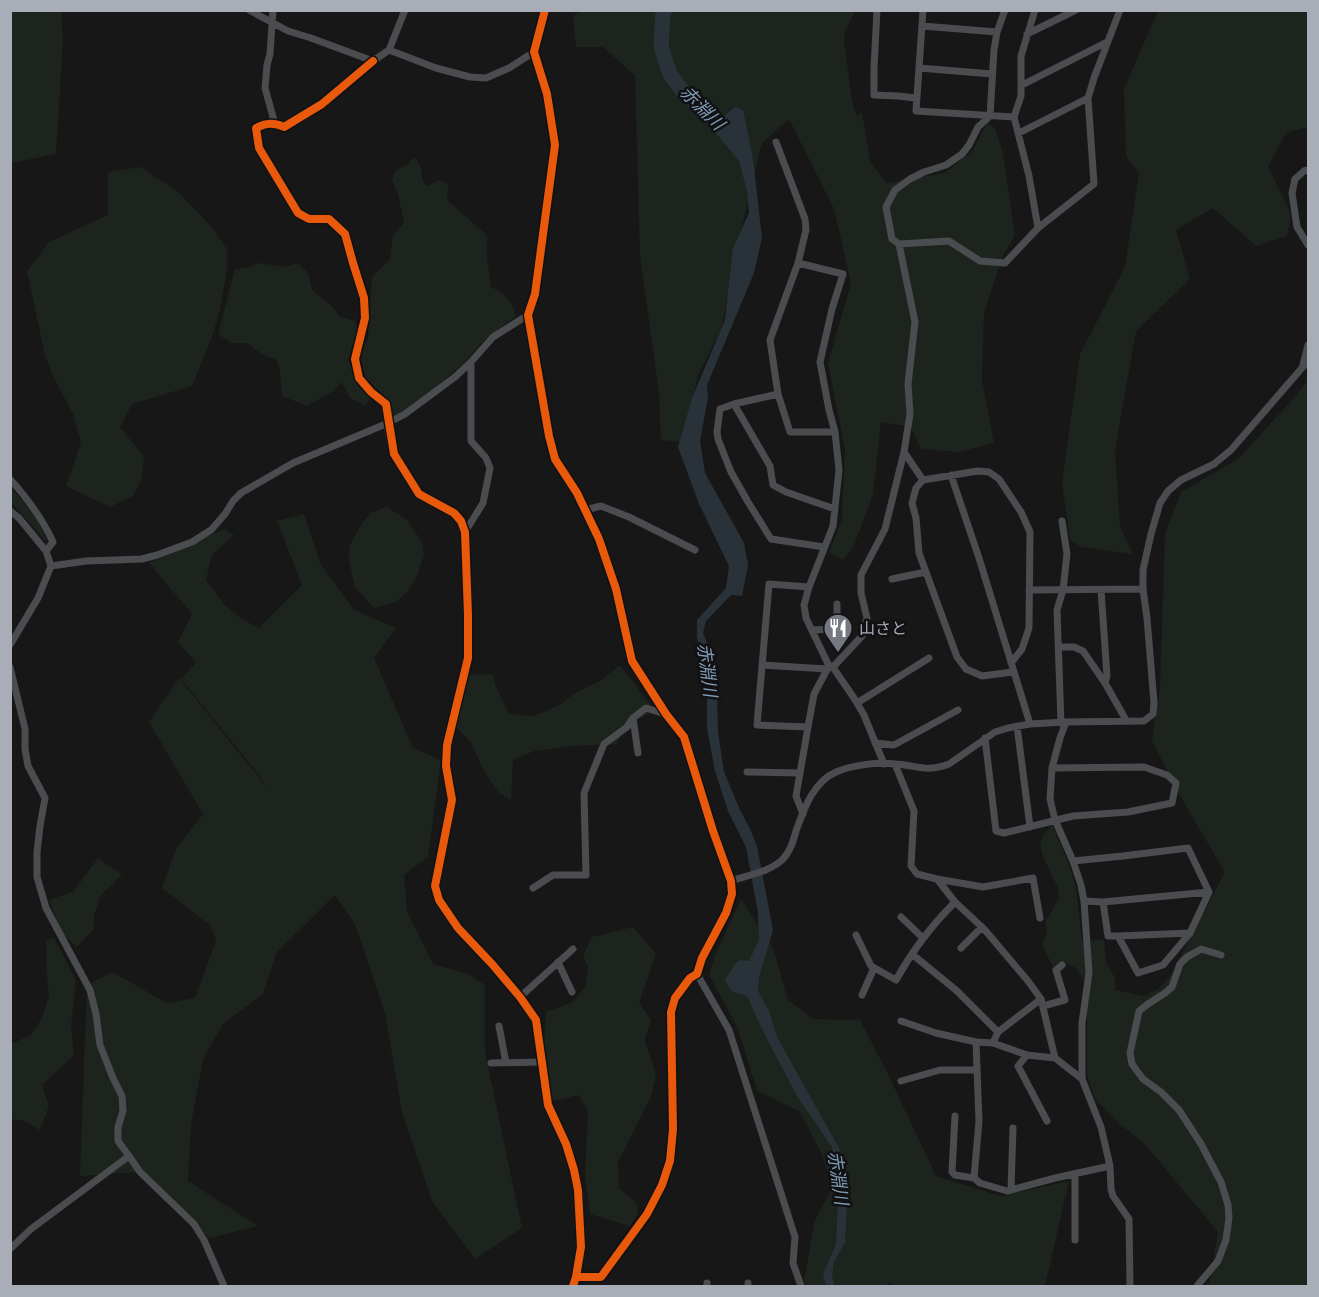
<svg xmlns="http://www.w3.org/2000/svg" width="1319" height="1297" viewBox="0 0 1319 1297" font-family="'Public Sans','Noto Sans JP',sans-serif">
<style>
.green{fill:#1d241e}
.water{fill:#2a3239}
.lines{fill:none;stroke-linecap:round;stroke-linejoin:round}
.river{stroke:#2a3239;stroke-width:15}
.street{stroke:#4b4c50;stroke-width:7}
.secondary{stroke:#4a4a4e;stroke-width:10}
.cycleway-casing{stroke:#111113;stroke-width:11}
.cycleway{stroke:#e8590c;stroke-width:8}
.labels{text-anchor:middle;stroke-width:5;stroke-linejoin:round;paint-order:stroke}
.poi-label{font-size:16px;fill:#a8adb8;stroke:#111113;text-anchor:start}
.water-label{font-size:18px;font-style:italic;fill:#7f9bb3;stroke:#111113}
</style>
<rect width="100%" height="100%" fill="#171717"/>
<!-- green -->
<path class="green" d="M11,10L61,11L63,40L56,154L11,163Z
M583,10L855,11L845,32L844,42L852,100L856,115L862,113L870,161L886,183L945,173L973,150L987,123L995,128L1003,154L1015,236L1003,255L984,313L982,380L994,443L959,452L921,449L911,427L881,422L873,494L853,548L843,560L829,552L842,519L845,450L828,363L851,283L834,209L789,119L762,143L738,243L722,327L699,373L681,442L661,440L659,392L640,256L635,76L603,47H576L573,16Z
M1158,11H1308V127L1286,133L1268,166L1291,214L1287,236L1256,246L1213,208L1176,230L1190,279L1136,331L1115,450L1120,527L1133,554L1081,547L1070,540L1062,483L1080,354L1125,267L1139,173L1126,156L1124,89Z
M414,157L420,165L423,181L428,186L439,180L448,184L447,200L487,235V258L491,287C506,294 511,300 516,316L483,341L464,363L436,387L415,404L393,417L386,399L365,377L361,356L368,339L372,277L390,259L393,235L404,223L398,194L392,180L396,170L407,165Z
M140,167L177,191L209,224L227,249V271L218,318L211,339L192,386L132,404L120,427L144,457L141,481L133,496L110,507L66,486L81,442L73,414L53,376L45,356L27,271L49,242L108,215V172Z
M259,263L285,267L298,263L308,273L312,290L331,305L340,317L356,321L357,332L348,360L355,374L371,398L365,406L350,398L342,382L332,392L307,406L282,396L280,372L277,360L265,356L247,343H231L218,334L235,269L247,268Z
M1308,380V1286H1205L1210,1281L1218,1232L1144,1143L1121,1125L1095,1099L1087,1076V1010L1089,986L1076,968L1061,961L1053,967L1042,945L1047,932L1046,921L1059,898L1058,888L1043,857L1040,845L1043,835L1052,825L1069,864L1076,888L1082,942L1104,939L1106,962L1115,978V990L1144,996L1158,989L1169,978L1225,872L1180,796L1152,741L1160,688L1165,534L1181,492L1238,459L1293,399Z
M10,486L37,519L47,540H44L30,523L11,502Z
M387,507L407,520L422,542L424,555L417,576L409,590L396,602L374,608L355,587L349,561V547L362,523L372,512Z
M304,514L320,563L354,610L396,628L374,658L413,748L441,760L428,857L404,875L407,912L433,964L468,974L485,985V1052L522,1228L475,1259L432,1201L402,1112L385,1013L355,924L335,895L277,952L263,994L223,1024L203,1059L191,1124L188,1181L258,1226L210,1238L140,1172L80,1176L87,985L112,972L167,1003L195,998L216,941L211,926L162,888L176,849L203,814L149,722L179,678L269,790L259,775L181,679L196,663L178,642L192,614L149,563L225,529L234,535L212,555L206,580L224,604L239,617L260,629V627L302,585L277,521Z
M620,665L655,711L629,723L616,744L573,746L534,751L513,760L511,800L498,792L484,771L470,741L455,726L464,675L493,674L496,687L509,714L533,716L546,711L561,704L575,693L600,681Z
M98,858L122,875L100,896L94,916L93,930L77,947L63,935L49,900L74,891Z
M741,899L773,948L788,1000L814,1019L860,1020L887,1072L936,1176L1000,1196L1069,1181L1045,1286H891L889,1283L886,1286H807L804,1281L815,1220L833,1187L820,1150L799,1111L757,1091L738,1029L709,975L715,955Z
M633,927L656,954L639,1003L651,1020L645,1040L656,1075L651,1096L618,1162L619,1188L637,1204L638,1213L630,1226L590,1214L585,1175L588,1112L579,1095L552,1101L544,1045L546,1012L571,1003L586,986L588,967L583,956L592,937Z
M54,938L76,980L71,1027L74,1055L42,1085L49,1106L40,1130L24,1121L11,1119V1044L31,1035L42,1018L49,996L47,976L46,940Z"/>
<!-- water -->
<path class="water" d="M735,107L743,110L753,159L762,238L754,273L707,385L708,398L700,441L705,473L744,543L748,565L742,596L731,595L706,621L703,633L716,664L714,675L717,694L718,732L724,772L741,812L750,829L757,846L773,930L759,977L758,991L769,1011L777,1037L839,1148L845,1179L847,1205L845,1242L834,1262L832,1276L835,1286H826L823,1274L836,1244L838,1205L836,1168L832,1147L797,1096L764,1033L747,996L731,991L725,980L735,964L740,960L749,961L759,940L758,913L746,847L728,811L715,771L707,729V677L703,656L697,638V620L726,588L729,566L699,504L678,447L692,398L725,320L733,248L749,213L747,191L739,161L711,127Z"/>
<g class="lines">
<!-- river -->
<path class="river" d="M665,10L663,12L661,47L670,74L684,93L720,124L729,137"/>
<!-- street -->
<path class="street" d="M249,10L288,31L311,38L373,61L389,50L436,68L470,77L486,78L509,68L534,52
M273,10L270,54L267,65L265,88L275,124
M545,10L534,52L547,94L555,145L535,294L528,315L549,436L555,459L577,493L599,539L616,589L632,661L666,714L684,737L713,831L731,881L732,894L726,913L702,958L697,974L690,978L675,998L671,1012L673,1129L670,1161L662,1185L647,1214L601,1277H576
M877,10L874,68V95L898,96L916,98
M923,10L916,111L1014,117
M1005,10L997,32L994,50L990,116L978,127L969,145L962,154L946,165L924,172L910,179L895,190L886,207L892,239L899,244L949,241L980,261L1005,263L1038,228L1094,184L1088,98L1094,78L1120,10
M1035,10L1021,56V96L1014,117L1029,176L1038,228
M922,26L997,32
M1027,34L1076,10
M389,50L405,10
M373,61L322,104L284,127C274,122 266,123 256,128L259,148L298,213L309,219H329L345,234L353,263L364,298L365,318L355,359L359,378L371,392L386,404L388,423
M919,68L992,74
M1022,85L1107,42
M1019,133L1088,98
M776,142L805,219L806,230L798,263L770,340L778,394L790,432H835
M1308,170L1304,171L1295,179L1292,193L1297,227L1308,245
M798,263L843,274L832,309L820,362L829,410L835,432L839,470L833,526L809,587L804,605L806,618L829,666
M1303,365L1308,345
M778,394L734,404L720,409L717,432L718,439L731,472L748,502L771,539L824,547
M734,404L770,466L773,485L786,492L835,509
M904,452L923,480
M951,475L979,558L1030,724
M10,479C28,499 42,518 53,542L46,551
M585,510L601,506L629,517L695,550
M10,511L19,518L46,551L51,566L38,598L10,645
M465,532L483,503L490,468L486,458L471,441V362
M51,566L86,561L142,559L157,555L192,542L211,530L225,514L233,501L241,493L293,463L388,423L405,414L455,377L471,362L493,337L528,315
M892,579L926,572
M1029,590L1143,589
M1101,590L1107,676L1105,683
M812,630L837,629V604
M1059,647H1074L1083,651L1105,683L1126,720
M1011,663L1022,649L1029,628L1030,532L1021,512L999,479L989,472L978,471L923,480L916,488L912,503L916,518L919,553L957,657L966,669L982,676L1013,672
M762,665L827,669
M832,666L854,698L864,715L884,764
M10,667L25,729V749L28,766L45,798L40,826L37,852V877L46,908L90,990L96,1014L100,1045L113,1078L122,1096L123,1111L118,1127V1141L129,1156
M857,703L929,658
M633,718L638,753
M1066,722L1060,738L1052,768L1050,799L1055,820L1073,861L1081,885L1084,901L1089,973L1082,1023V1079L1101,1127L1110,1166L1111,1189L1113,1196L1129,1219L1130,1286
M1061,723L1057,610L1063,590L1067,554L1062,521
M1017,726L1030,827
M808,727L757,725L769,584L809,587
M985,738L996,831L1004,833L1073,816L1128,812L1172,803L1176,783L1167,775L1144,767L1052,768
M875,743L894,745L958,710
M895,764L914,811L911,866L917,874L937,879L955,902L984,929L1028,981L1041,999L1055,1058
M747,772L800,773
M803,814L796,796L808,727L814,694L829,666H834L862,636L867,618L861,593V575L885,529L904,452L910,414L908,384L915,322L899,244
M1073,861L1123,856L1188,848L1209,892
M937,879L983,887L1033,878L1040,918
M731,881C748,875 769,872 782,860C790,852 793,842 796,831C804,809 813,782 836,772C853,765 876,762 895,764C917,765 925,773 949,764L995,732L1008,728L1030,724L1066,722L1144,721L1153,714L1154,703L1147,618L1143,589V570L1151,534L1160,503L1168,491L1181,480L1214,464L1231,450L1308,361
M533,888L553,875H586L584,793L604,744L627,727L633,718L646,708L665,714
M1084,901L1103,902L1209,892
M1103,902L1108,936H1118L1138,973L1163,965L1190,933L1209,892
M901,917L923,938
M856,935L871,966L896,980C912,951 931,926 955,902
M1118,936L1190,933
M961,948L982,927
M912,954L957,991L998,1032
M558,962L572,992
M697,974L729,1030L795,1237L793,1263L801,1286
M862,995L874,968
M520,997L573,949
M1043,1006L1065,1000L1056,970L1062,965
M901,1021L936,1033L976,1042
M499,1026L506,1063
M993,1043L998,1032L1041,999
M1027,1055L1018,1066L1047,1121
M491,1063L541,1062
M1082,1079L1055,1058L1027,1055L993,1043L976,1042L979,1121L974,1178L980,1183L1007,1191L1055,1178L1110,1166
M901,1081L940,1070H976
M955,1116L952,1172L955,1175L974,1178
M1075,1174V1240
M1011,1189L1013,1128
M10,1249L31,1229L129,1156L140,1172L194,1224L204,1240L224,1286
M707,1283V1286
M748,1283V1286
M1197,1286L1218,1261L1226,1240L1229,1218L1228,1205L1221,1182L1201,1144L1179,1110L1161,1092L1143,1079L1132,1064L1130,1053L1139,1011L1148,1004L1165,993L1172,987L1180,964L1187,957L1201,949L1221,955"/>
<!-- secondary -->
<path class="secondary" d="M388,423L394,454L419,494L454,513L461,521L465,532L468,615V658L447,745L446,766L452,800L435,886L439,900L458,928L492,964L520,997L536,1020L548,1105L566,1144L574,1170L578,1190L581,1247L576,1277L573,1286"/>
<!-- cycleway casing -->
<g class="cycleway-casing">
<path id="cycleway" d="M545,10L534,52L547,94L555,145L535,294L528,315L549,436L555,459L577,493L599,539L616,589L632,661L666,714L684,737L713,831L731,881L732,894L726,913L702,958L697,974L690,978L675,998L671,1012L673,1129L670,1161L662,1185L647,1214L601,1277H576
M373,61L322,104L284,127C274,122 266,123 256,128L259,148L298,213L309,219H329L345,234L353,263L364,298L365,318L355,359L359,378L371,392L386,404L394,454L419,494L454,513L461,521L465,532L468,615V658L447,745L446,766L452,800L435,886L439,900L458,928L492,964L520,997L536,1020L548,1105L566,1144L574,1170L578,1190L581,1247L576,1277L573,1286"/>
</g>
<!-- cycleway -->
<use href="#cycleway" class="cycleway"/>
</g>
<!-- icons -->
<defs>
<g id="restaurant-pin" transform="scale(1.5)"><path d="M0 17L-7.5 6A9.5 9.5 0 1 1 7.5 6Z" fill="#757880" stroke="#111113"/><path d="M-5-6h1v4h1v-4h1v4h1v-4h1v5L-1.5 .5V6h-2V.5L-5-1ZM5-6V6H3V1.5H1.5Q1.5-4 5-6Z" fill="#fff"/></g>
</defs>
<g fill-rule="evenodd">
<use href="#restaurant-pin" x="838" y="628"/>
</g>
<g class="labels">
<!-- poi labels -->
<g class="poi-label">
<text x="859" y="634">山さと</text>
</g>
<!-- water labels -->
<g class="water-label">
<text transform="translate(702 108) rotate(45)" y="6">赤淵川</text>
<text transform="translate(707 670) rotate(83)" y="6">赤淵川</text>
<text transform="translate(838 1178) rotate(82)" y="6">赤淵川</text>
</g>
</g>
<!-- border -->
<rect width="1319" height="1297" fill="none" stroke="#a8adb8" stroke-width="24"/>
</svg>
